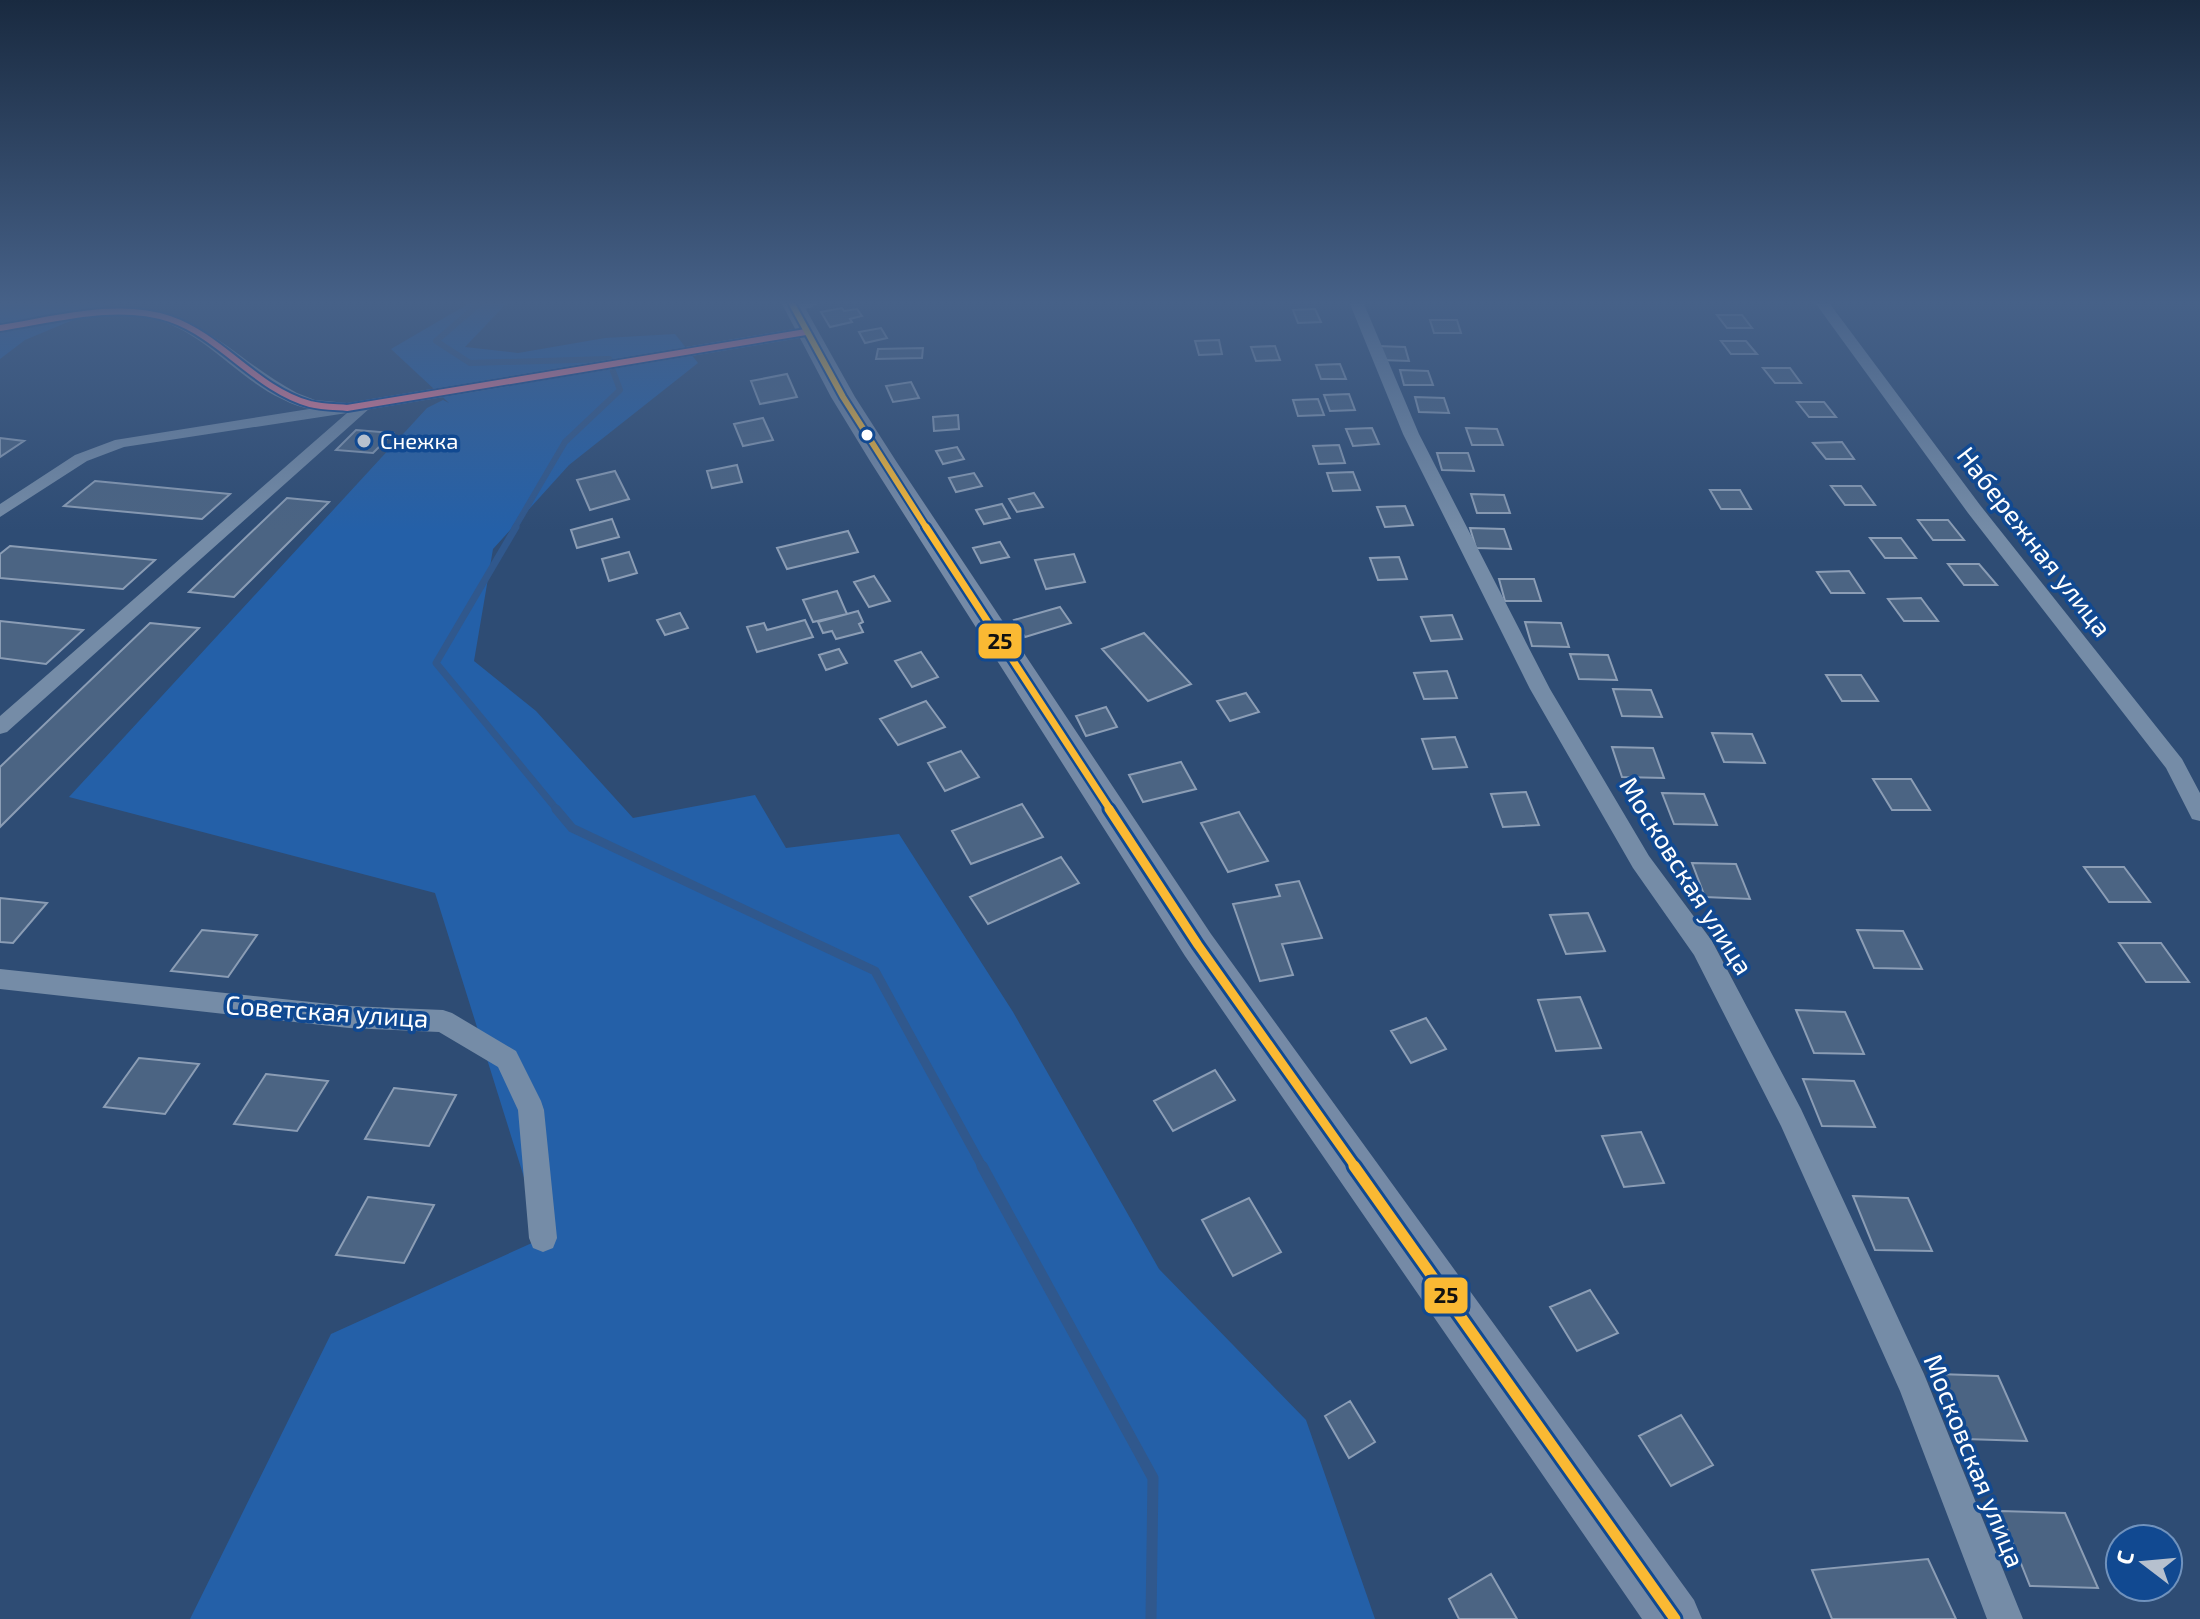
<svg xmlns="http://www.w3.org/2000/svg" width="2200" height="1619" viewBox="0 0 2200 1619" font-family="'Exo 2',sans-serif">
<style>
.green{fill:#2460a8}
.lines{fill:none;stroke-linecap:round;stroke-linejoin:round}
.stream-far3{stroke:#30588d;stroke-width:6}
.stream-far2{stroke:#30588d;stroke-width:7}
.stream-far1{stroke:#30588d;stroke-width:9}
.stream{stroke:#30588d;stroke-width:11}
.building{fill:#4b6483;stroke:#8b9db5;stroke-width:2}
.minor{fill:#758ca7;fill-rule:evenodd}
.tertiary{fill:#758ca7;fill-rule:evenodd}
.primary{fill:#758aa6;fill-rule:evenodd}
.bus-1-casing{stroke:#114991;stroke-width:10}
.bus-2-far3-casing{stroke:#114991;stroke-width:10}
.bus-2-far2-casing{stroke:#114991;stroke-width:12}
.bus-2-far1-casing{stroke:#114991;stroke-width:15}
.bus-2-casing{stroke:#114991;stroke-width:17}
.bus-1{stroke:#ff8098;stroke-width:6}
.bus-2-far3{stroke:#fab933;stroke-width:6}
.bus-2-far2{stroke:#fab933;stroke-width:7}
.bus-2-far1{stroke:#fab933;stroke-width:9}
.bus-2{stroke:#fab933;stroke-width:11}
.bus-dot{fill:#fff;stroke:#114991;stroke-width:3}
.poi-dot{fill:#b6c0ce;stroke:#114991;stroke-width:3}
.labels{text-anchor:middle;stroke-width:7;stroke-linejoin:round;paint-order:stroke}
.far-poi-label{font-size:22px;fill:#fff;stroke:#114991;text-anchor:start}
.street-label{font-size:26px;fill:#fff;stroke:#114991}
.line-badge{stroke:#114991;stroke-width:3}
.pale-badge-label{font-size:22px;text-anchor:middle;font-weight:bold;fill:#111}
</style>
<rect width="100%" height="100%" fill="#2e4c74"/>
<!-- green -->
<path class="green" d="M0,304H111L25,340L0,359Z
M468,304H506L465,347L518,353L605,338L675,334L698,363L569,465L493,549L474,661L536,711L633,818L755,795L786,848L899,834L1013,1012L1159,1269L1306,1420L1375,1619H190L331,1334L543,1238L435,893L69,797L427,408L443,400L449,403L391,349Z"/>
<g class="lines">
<!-- stream-far3 -->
<path class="stream-far3" d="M479,304L436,341L470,363L609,359
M514,529L565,442L620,390L613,371"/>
<!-- stream-far2 -->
<path class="stream-far2" d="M516,527L436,663L558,811"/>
<!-- stream-far1 -->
<path class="stream-far1" d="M556,809L572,828L875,971L983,1168"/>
<!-- stream -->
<path class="stream" d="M982,1166L1153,1478L1151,1619"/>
</g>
<!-- building -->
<path class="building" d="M842,308L844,311L857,309L862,316L850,319L852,322L830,327L821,312Z
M1315,309L1321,322L1298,323L1293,310Z
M1717,315H1742L1752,328H1727Z
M1430,320H1457L1461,333H1434Z
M881,328L887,338L865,343L859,332Z
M1219,340L1222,354L1199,355L1195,341Z
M1721,341H1746L1757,354H1731Z
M1275,346L1280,360L1256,361L1251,347Z
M1377,346L1405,347L1409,361L1381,360Z
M923,348L922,358L876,359L878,349Z
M1340,364L1346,379H1321L1316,365Z
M1763,368H1790L1801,383H1775Z
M1400,370L1428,371L1433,385H1404Z
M787,374L797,397L760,404L751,381Z
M911,382L919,398L893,402L886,386Z
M1349,394L1355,410L1330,411L1324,395Z
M1415,397L1444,398L1449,413L1419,412Z
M1318,399L1324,415L1298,416L1293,400Z
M1797,402H1824L1836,417H1809Z
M958,415L959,429L934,431L933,417Z
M763,418L773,440L743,446L734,424Z
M1372,428L1379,444L1353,446L1346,429Z
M1466,428L1497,429L1503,445H1472Z
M356,430L393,433L373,453L336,450Z
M0,438L24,441L0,457Z
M1842,442L1854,459H1826L1813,443Z
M1339,445L1345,463L1319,464L1313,446Z
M957,447L964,459L943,464L936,451Z
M1437,453H1468L1474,471L1442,470Z
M737,465L742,482L712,488L707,471Z
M615,471L629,499L590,510L577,480Z
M1353,472L1360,490L1333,491L1327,473Z
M974,473L982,486L956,492L949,478Z
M95,481L230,494L202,519L64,506Z
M1831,486H1861L1875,505H1845Z
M1710,490H1740L1751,509H1721Z
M1034,493L1043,507L1017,512L1009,499Z
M1471,494L1504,495L1510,513H1477Z
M287,498L329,502L234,597L189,592Z
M1002,504L1010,518L984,524L976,510Z
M1405,506L1413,525L1385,527L1377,507Z
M612,519L619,537L577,548L571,530Z
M1918,520H1948L1964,540H1933Z
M1470,528L1504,529L1511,549L1476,548Z
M848,531L858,552L787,569L777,548Z
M1870,538H1901L1916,558H1885Z
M1000,542L1009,557L981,563L973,548Z
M10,546L155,560L123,589L0,578V554Z
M629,552L637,573L609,581L602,559Z
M1074,554L1085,582L1046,589L1035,560Z
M1399,557L1407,579L1378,580L1370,558Z
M1948,564H1979L1997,585H1964Z
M1849,571L1864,593H1831L1817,572Z
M874,576L890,601L869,607L854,582Z
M1499,579H1534L1541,601H1505Z
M837,591L847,614L813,622L803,600Z
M1921,598L1938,621H1904L1888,599Z
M1060,607L1071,623L1025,637L1014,620Z
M858,611L863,622L859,624L863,632L836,639L832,631L823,633L818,622Z
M680,613L688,628L665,635L657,620Z
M1452,615L1462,639L1431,641L1421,617Z
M805,620L813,637L757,652L747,627L764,623L767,630Z
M0,621L83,630L46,664L0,658Z
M1525,622L1561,623L1569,647L1532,646Z
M150,623L199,628L0,827V767Z
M1144,633L1191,684L1148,701L1102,649Z
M839,649L847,663L826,670L819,655Z
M921,652L938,677L912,687L895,661Z
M1570,654L1608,655L1617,680L1579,679Z
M1447,671L1457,698L1424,699L1414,673Z
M1826,675H1861L1878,701H1842Z
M1613,689L1651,690L1662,717L1622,716Z
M1246,693L1259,712L1230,721L1217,701Z
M926,701L945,727L898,745L880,719Z
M1106,707L1117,727L1086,736L1076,716Z
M1712,733L1752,734L1765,763L1724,762Z
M1455,737L1467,767L1433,769L1422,739Z
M1612,747L1653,748L1664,778L1622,777Z
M961,751L979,777L945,791L928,763Z
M1181,762L1196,789L1143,802L1129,775Z
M1873,779H1911L1930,810H1892Z
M1526,792L1539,825L1503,827L1491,794Z
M1662,793L1704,794L1717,825L1674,824Z
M1022,804L1043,837L971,864L952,831Z
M1239,812L1268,861L1228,872L1201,823Z
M1061,857L1079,883L988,924L970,897Z
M1692,863L1736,864L1750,899L1705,897Z
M2084,867H2124L2150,902H2109Z
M1299,881L1322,938L1282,944L1293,975L1260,981L1233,904L1280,896L1276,885Z
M0,898L47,903L13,943L0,942Z
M1588,913L1605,951L1566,954L1550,915Z
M202,930L257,935L228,977L171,971Z
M1857,930L1903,931L1922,969L1874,968Z
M2119,943H2161L2189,982H2146Z
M1580,997L1601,1048L1556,1051L1538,1000Z
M1796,1010L1845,1012L1864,1054L1814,1053Z
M1426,1018L1446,1049L1411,1063L1391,1031Z
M139,1058L199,1064L165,1114L104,1107Z
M1215,1070L1235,1100L1173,1131L1154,1101Z
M266,1074L328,1081L297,1131L234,1124Z
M1803,1079L1854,1081L1875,1127L1822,1126Z
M394,1088L456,1095L429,1146L365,1139Z
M1641,1132L1664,1183L1624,1187L1602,1136Z
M1853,1196L1908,1198L1932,1251L1875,1250Z
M368,1197L434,1205L404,1263L336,1255Z
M1249,1198L1281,1252L1233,1276L1202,1220Z
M1590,1290L1618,1333L1577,1351L1550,1307Z
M1938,1374L1998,1376L2027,1441L1965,1439Z
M1350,1401L1375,1442L1349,1458L1325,1416Z
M1681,1415L1713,1465L1671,1486L1639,1436Z
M2000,1511L2065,1513L2098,1588L2030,1586Z
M1928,1559L1956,1619H1832L1812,1570Z
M1491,1574L1517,1619H1459L1449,1599Z"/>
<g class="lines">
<!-- minor -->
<path class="minor" d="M788,304H817L810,308L788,310Z
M1350,304H1364L1419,434L1550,689L1649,856L1712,941L1801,1109L1924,1374L2023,1619H1987L1900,1391L1781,1126L1694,955L1633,868L1530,689L1403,434Z
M1816,304H1830L1980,505L2182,759L2200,793V821L2192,819L2166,768L1968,513Z
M365,400L373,405L370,408L7,732L0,734V716L347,413L124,447L87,461L0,517V504L75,455L115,440L347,403L354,407Z
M0,969L349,1006L443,1010L452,1013L516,1051L541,1101L544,1110L557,1238L553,1248L543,1252L533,1248L529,1238L518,1110L498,1067L439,1032L349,1028L0,989Z"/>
<!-- tertiary -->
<path class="tertiary" d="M130,307C206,314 235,360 297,393L315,400L347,403L806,327L814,332L806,337L347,413C324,412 302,410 282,399C239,379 209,338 164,322C114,305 50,325 0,333V323L86,310Z"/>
<!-- primary -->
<path class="primary" d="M782,304H803L855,397L896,461L1211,934L1694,1600L1702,1619H1642L1185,956L870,461L831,397Z"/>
<!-- bus-1 casing -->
<g class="bus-1-casing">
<path id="bus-1" d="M0,328C53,320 117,301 170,319C222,337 256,389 310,404C322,407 335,407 347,408L806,332"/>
</g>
<!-- bus-2-far3 casing -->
<g class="bus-2-far3-casing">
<path id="bus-2-far3" d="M792,304L843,397L927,529"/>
</g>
<!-- bus-2-far2 casing -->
<g class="bus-2-far2-casing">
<path id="bus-2-far2" d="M926,527L1111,811"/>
</g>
<!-- bus-2-far1 casing -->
<g class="bus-2-far1-casing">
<path id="bus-2-far1" d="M1109,809L1198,945L1356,1168"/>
</g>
<!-- bus-2 casing -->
<g class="bus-2-casing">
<path id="bus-2" d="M1354,1166L1675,1619"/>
</g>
<!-- bus-1 -->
<use href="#bus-1" class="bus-1"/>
<!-- bus-2-far3 -->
<use href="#bus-2-far3" class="bus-2-far3"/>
<!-- bus-2-far2 -->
<use href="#bus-2-far2" class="bus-2-far2"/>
<!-- bus-2-far1 -->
<use href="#bus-2-far1" class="bus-2-far1"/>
<!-- bus-2 -->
<use href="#bus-2" class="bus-2"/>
</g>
<!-- sky -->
<linearGradient id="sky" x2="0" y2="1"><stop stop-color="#192a40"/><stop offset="0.57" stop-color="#466188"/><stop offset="1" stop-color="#466188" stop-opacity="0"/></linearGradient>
<rect width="2200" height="531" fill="url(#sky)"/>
<!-- markers -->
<circle class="bus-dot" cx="867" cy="435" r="7"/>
<circle class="poi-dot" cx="364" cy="441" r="8"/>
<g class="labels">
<!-- far-poi labels -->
<g class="far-poi-label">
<text x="380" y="449">Снежка</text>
</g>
<!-- street labels -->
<g class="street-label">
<text transform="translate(2034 542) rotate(52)" y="9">Набережная улица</text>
<text transform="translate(1686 876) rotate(58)" y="9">Московская улица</text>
<text transform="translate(327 1012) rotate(4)" y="9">Советская улица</text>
<text transform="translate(1974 1461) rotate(68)" y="9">Московская улица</text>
</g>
</g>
<g class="line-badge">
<rect x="977" y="622" width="46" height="38" rx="8" fill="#fab933"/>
<rect x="1423" y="1276" width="46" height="39" rx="8" fill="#fab933"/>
</g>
<g class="pale-badge-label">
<text x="1000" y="649">25</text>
<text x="1446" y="1303">25</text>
</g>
<!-- north arrow -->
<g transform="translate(2144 1563) rotate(286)"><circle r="38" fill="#114991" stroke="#7092bd" stroke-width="2"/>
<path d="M0-6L14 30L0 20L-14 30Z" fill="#b6c0ce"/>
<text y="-12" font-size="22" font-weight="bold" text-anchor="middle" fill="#ffffff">С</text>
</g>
</svg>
